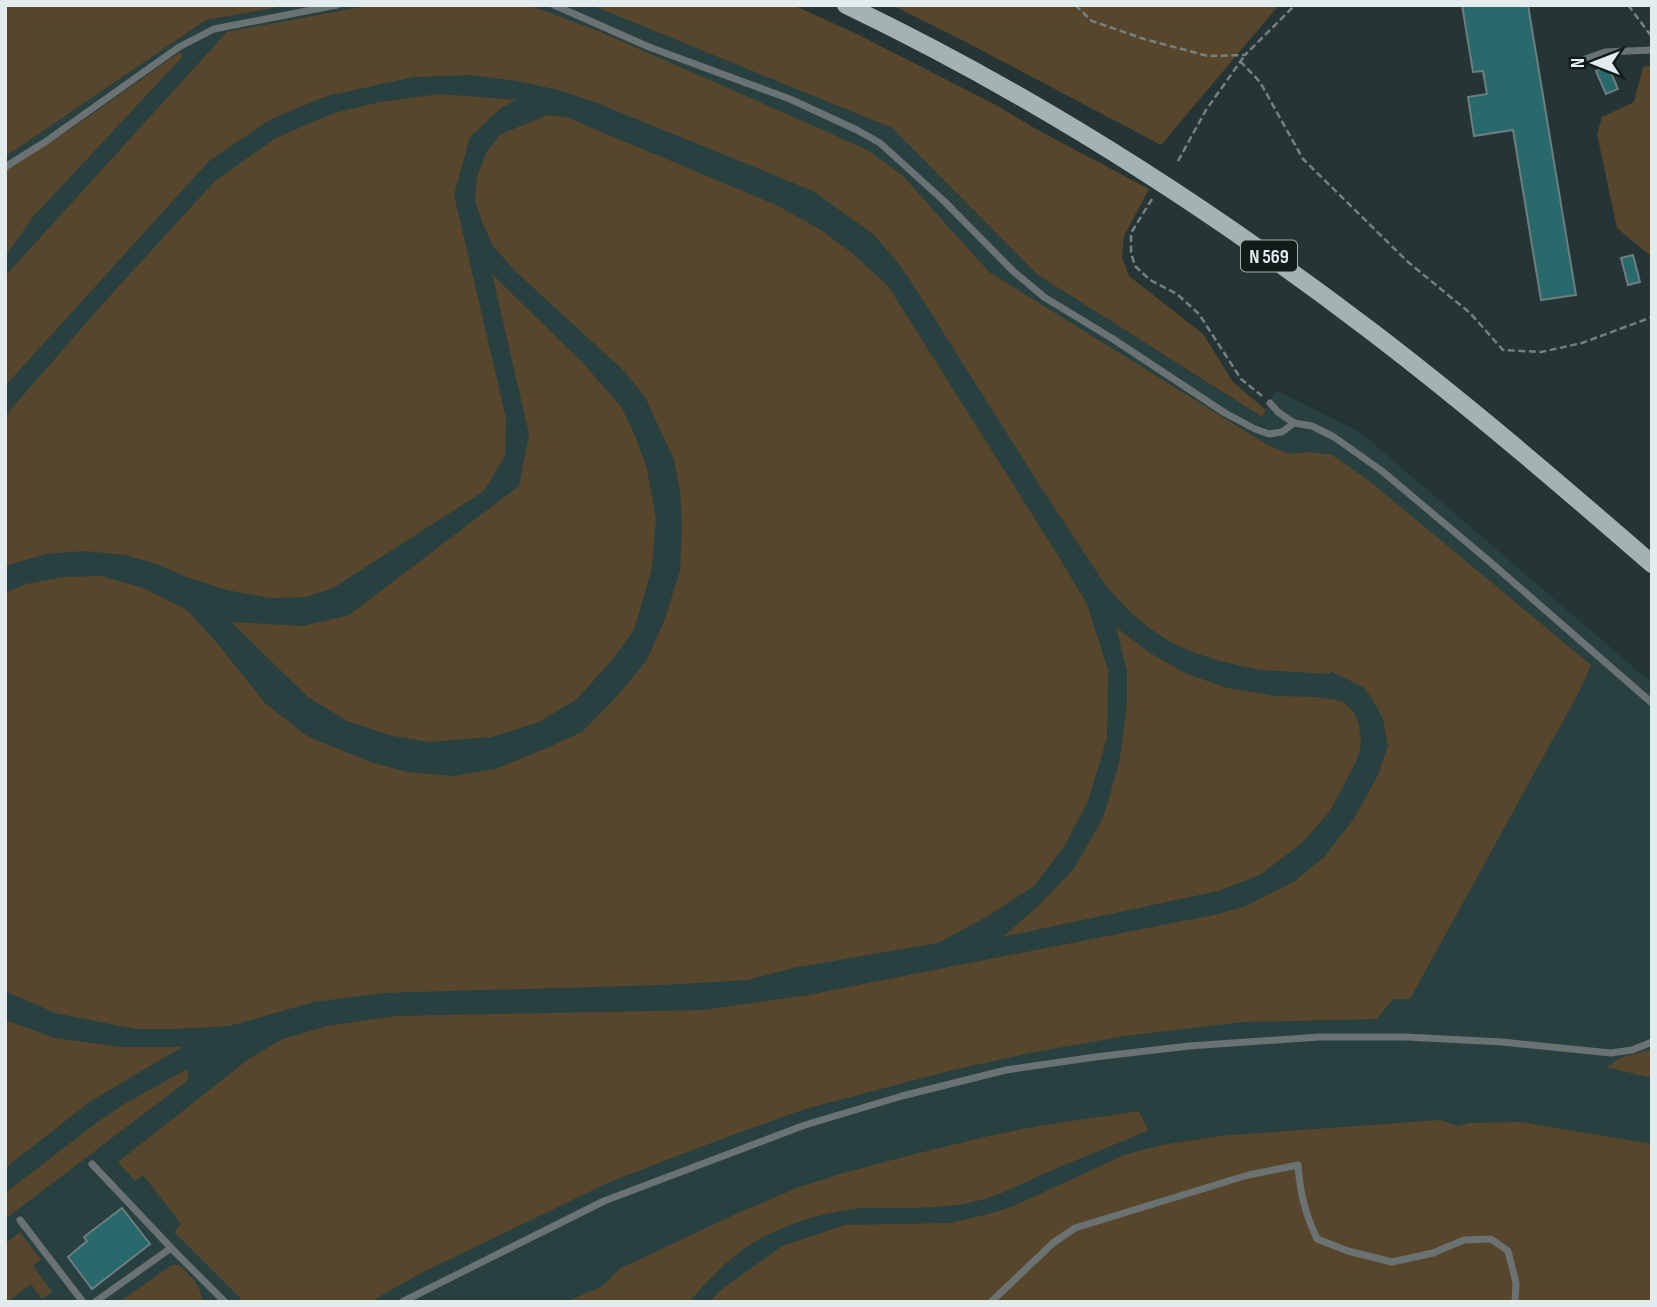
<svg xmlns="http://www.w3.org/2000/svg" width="1657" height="1307" viewBox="0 0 1657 1307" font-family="'Sofia Sans Condensed',sans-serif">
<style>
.built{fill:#284040}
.green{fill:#57462c}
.building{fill:#28696b;stroke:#6d7e7e;stroke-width:2}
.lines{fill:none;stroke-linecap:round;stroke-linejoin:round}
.path{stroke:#748081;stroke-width:2.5;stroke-dasharray:7 3.5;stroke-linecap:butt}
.service{stroke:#6a7272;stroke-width:7}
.primary{stroke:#a3b2b2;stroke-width:18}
.labels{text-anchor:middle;stroke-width:5;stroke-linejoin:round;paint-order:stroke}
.shield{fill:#131a1a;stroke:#a5adad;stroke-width:2}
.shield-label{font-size:19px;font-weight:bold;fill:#e3ecec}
</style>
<rect width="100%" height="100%" fill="#253435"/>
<!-- built -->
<path class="built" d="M290,5H591L892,128L1038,275L1261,417L1270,403L1275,390L1360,432L1652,683V1302H5V157L206,20Z"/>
<!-- green -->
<path class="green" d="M5,5H290L206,20L5,157Z
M372,5H528L596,30L825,131L867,150L902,175L989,272L1266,444L1288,454L1310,452L1332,455L1368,480L1591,665L1580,690L1410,999H1393L1377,1019L1243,1022L1125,1036L1030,1053L953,1070L805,1109L711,1143L612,1181L419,1274L370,1302H244L174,1232L181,1224L143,1175L135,1181L118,1162L250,1058L283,1039L327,1026L396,1016L703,1010L808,995L1218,914L1246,906L1295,881L1325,856L1355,817L1378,775L1388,746L1383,719L1371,697L1363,687L1330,671V674L1261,670L1224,662L1195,653L1172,643L1149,628L1130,612L1106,586L1042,489L914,286L899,264L874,235L813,191L597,103L559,90L516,81L471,75L414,77L327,96L271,119L209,161L5,386V278L8,273L227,32Z
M591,5H793L857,34L996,105L1036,129L1149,189L1124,236L1122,257L1129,276L1203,334L1233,382L1266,410L1262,417L1038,275L892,128Z
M892,5H1279L1161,145L964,41Z
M180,52L183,56L32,218L5,257V170L71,129Z
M1652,65V257L1617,228L1597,134L1602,117L1634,102L1643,67Z
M440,94L516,100L501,108L470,137L454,195L506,418L505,456L484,491L333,588L307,597L269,598L227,590L189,578L159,565L125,555L85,551L46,554L5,566V416L108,298L215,181L276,138L334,113L380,102Z
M548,115L566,117L776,205L821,230L852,253L888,286L1057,554L1087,604L1108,670L1107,738L1088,801L1065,845L1034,886L988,916L938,943L793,968L748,980L662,985L383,993L314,1002L229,1026L174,1029H135L55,1013L5,991V593L26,584L64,577L101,576L143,588L187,610L217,643L265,703L307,736L370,762L407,772L454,776L495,769L547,748L582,732L619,694L647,660L664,621L680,571L682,523L680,491L674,460L645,397L624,371L515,271L493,246L483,224L475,201L477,177L486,153L501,134Z
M492,274L583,363L622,408L636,438L647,469L656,519L652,568L634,630L612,660L577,699L537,723L491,737L429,742L393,736L347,721L308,697L231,622L303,626L349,615L519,486L529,434Z
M1116,627L1150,653L1185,673L1227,688L1275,696L1316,697L1342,701L1353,711L1359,725L1361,744L1357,760L1330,811L1302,843L1260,875L1218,891L1003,937L1038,906L1073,870L1103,818L1119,764L1127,707V671Z
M5,1020L55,1038L120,1047H182L91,1101L5,1168Z
M1652,1049V1078L1606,1067L1621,1058Z
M187,1069L189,1075L186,1082L5,1219V1193L95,1124L121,1106Z
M1139,1111L1148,1130C1116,1145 1083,1157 1050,1171C1026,1181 1003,1195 977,1201C940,1210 904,1207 866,1208C829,1209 772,1228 742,1250C722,1266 705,1283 689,1302H566L603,1286L619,1269L740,1212L797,1188L843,1173L915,1154L989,1136L1038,1126Z
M1441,1120L1457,1126L1470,1123L1521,1122L1652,1144V1302H709L721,1290L782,1246L845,1225L951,1223L988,1214L1014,1206L1124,1155L1162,1145L1219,1136Z
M20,1232L41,1260L33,1266L52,1292L42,1299L31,1284L10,1300L11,1302H5V1244Z
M172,1265H179C190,1276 202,1285 202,1302H119Z"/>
<!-- building -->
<path class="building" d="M1462,5H1528L1576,295L1541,300L1513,130L1474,136L1468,97L1487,94L1483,71L1473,72Z
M1608,66L1618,89L1606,94L1596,71Z
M1633,255L1640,282L1628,285L1621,258Z
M122,1208L150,1244L92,1289L68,1257L87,1241L84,1237Z"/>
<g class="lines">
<!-- path -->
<path class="path" d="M1075,5L1092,21L1144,39L1208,56L1245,55L1295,5
M1628,5L1652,37
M1240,61L1260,82L1303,159L1408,262L1470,313L1503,350L1541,352L1582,343L1652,317
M1178,161L1206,110L1245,55
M1152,199L1131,233V253L1135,266L1150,280L1177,294L1199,314L1241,379L1262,396"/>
<!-- service -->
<path class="service" d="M554,5L649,47L790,99L857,130L880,143L944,201L1013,271L1044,297L1113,339L1225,413L1255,429L1269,434L1282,432L1294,423
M1574,63L1605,52L1652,50
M5,167L45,142L179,47L214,29L337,5
M1270,403L1278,412L1294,423L1312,426L1334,437L1382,471L1489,561L1652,703
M92,1164L175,1252L225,1302
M20,1220L83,1302
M95,1302L171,1248
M402,1302L604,1201L805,1125L902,1096L1006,1070L1095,1057L1189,1046L1319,1037H1406L1502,1042L1611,1053L1632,1050L1652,1042
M991,1302L1053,1243L1075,1228L1248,1175L1298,1165C1300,1193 1305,1213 1317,1239L1348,1251L1392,1262L1433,1253L1464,1240L1491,1239L1508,1251L1516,1283L1515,1302"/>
<!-- primary -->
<path class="primary" d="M846,5C1032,94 1207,206 1371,331C1468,405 1560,484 1652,564"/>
</g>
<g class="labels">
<!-- shield labels -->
<rect class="shield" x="1241" y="240.5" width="56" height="31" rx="5"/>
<g class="shield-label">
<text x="1269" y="263">N 569</text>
</g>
</g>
<!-- border -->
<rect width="1657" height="1307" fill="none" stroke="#e3ecec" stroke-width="14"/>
<!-- north arrow -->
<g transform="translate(1594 63) rotate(270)" stroke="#131a1a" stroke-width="5" paint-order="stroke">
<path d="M0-5L12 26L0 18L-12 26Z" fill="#e3ecec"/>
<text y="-10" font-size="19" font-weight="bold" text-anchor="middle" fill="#e3ecec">N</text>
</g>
</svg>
